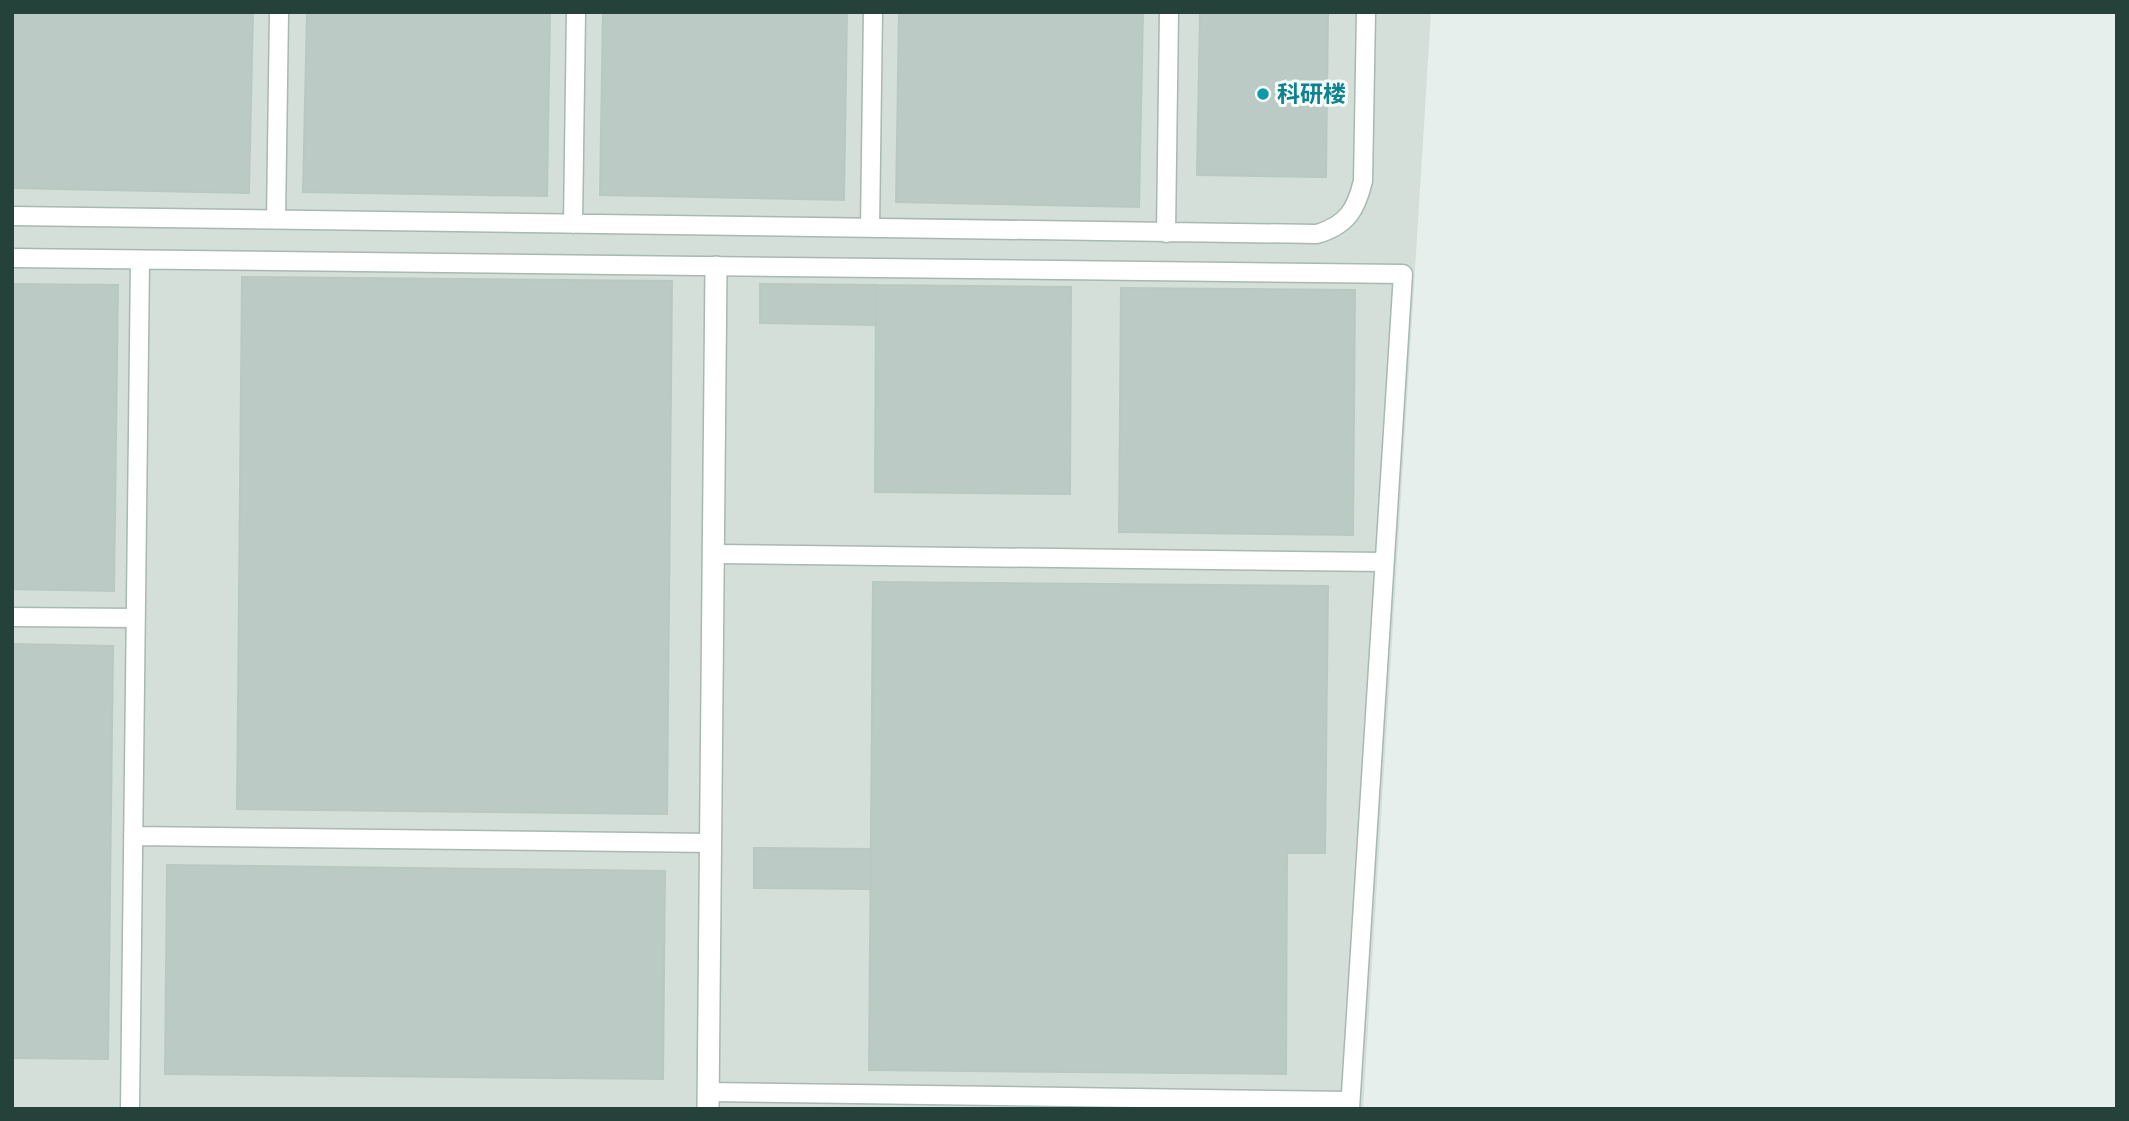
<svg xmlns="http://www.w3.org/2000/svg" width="2129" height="1121" viewBox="0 0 2129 1121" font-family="'Noto Sans','Noto Sans SC',sans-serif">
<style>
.built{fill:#d4dfda}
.building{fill:#bbcac4;stroke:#b8c9c2;stroke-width:2}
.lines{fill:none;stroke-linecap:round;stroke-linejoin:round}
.service-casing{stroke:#a8b8b2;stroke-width:21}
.minor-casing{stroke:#a8b8b2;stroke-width:24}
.service{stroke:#fff;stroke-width:18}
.minor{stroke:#fff;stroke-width:21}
.culture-dot{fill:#0f9aa8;stroke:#f7fbf9;stroke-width:2.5}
.labels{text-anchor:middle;stroke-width:6;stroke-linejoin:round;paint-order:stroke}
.culture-label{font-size:23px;font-weight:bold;fill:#0d838f;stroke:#f7fbf9;text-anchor:start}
</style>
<rect width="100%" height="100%" fill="#e6efeb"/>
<!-- built -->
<path class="built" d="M12,12H1431L1363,1109H12Z"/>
<!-- building -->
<path class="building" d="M12,12H253L249,193L12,188Z
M307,12H550L547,196L303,192Z
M603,12H847L844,200L600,195Z
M899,12H1143L1139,207L896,202Z
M1200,12H1328L1326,177L1197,175Z
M242,277L672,281L667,814L237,809Z
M12,284L118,285L114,591L12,589Z
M760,284L876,285V325L760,323Z
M876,285L1071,287L1070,494L875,492Z
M1121,288L1355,290L1353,535L1119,532Z
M873,582L1328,586L1325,853H1287L1286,1074L869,1070Z
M12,644L113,646L108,1059L12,1058Z
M754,848L871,849V889L754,888Z
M167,865L665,871L663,1079L165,1074Z"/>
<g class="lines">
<!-- service casing -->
<g class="service-casing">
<path id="service" d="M12,216L1317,234C1347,225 1356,210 1363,181L1366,12
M276,220L279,12
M573,224L576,12
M870,228L873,12
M1166,233L1169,12
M12,258L1403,274L1350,1109
M713,554L1384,562
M12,617L135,618
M133,836L711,843
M708,1092L1350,1101
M130,1109L140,260"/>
</g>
<!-- minor casing -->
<g class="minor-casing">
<path id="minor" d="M708,1109L716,267"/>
</g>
<!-- service -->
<use href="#service" class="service"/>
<!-- minor -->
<use href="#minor" class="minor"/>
</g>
<!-- markers -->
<circle class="culture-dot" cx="1263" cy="94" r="7"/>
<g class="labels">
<!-- culture labels -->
<g class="culture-label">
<text x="1277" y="102">科研楼</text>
</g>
</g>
<!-- border -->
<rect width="2129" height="1121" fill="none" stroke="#24423a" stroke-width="28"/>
</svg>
